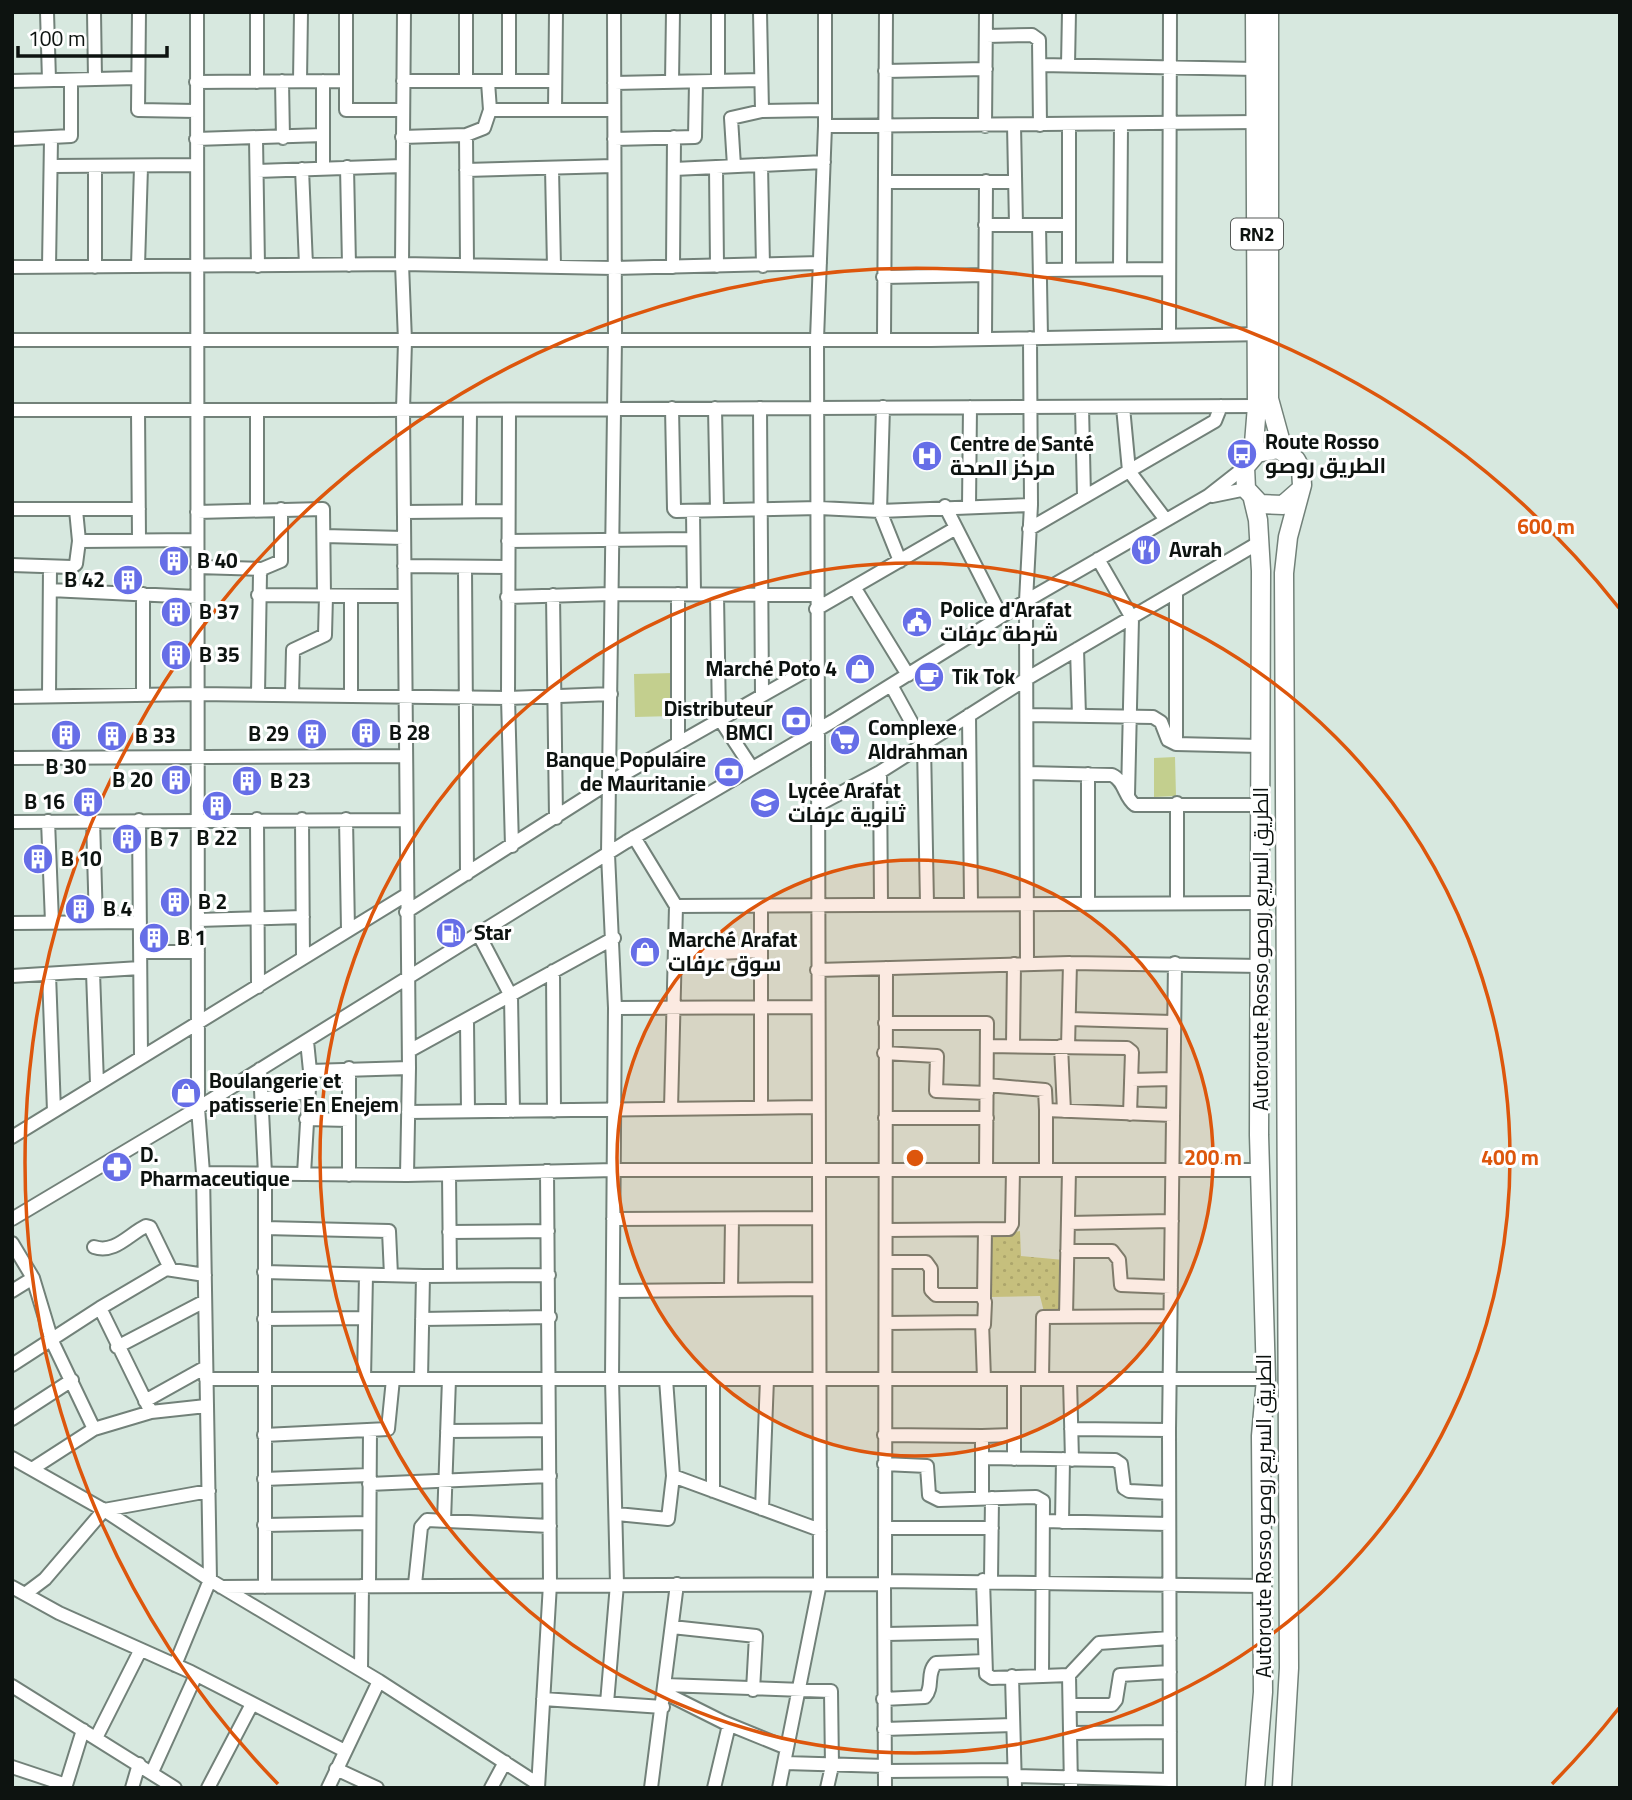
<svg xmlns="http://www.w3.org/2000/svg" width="1632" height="1800" viewBox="0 0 1632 1800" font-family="Georgia,Cairo,serif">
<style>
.grass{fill:#c3cf8e}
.park{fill:url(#park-dots)}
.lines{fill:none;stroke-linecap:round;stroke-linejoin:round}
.minor-casing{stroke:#728179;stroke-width:16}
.highway-casing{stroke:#728179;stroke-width:21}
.minor{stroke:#fff;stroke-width:12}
.highway{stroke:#fff;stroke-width:18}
.ring{fill:none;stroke:#dd560c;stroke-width:3.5}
.labels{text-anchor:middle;stroke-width:6;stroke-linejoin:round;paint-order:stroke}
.shield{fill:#fff;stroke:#565a58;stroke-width:2}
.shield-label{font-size:19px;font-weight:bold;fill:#0d1310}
.poi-label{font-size:21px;font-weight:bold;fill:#0d1310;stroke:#fff;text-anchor:start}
.street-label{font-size:21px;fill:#0d1310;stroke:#fff}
.centre{fill:#dd560c;stroke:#fff;stroke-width:3.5}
.ring-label{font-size:21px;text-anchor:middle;font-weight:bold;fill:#dd560c;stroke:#fff;stroke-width:6;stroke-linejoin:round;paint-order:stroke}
</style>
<defs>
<pattern id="park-dots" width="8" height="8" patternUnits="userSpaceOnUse" patternTransform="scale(1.75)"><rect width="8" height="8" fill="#c3cf8e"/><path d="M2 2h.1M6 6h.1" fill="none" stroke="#a6b179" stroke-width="1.8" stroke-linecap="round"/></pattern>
</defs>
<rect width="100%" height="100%" fill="#d7e8df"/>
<!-- grass -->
<path class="grass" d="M674,673V716L635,717L634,674Z
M1175,757L1176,796L1154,797V758Z"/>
<!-- park -->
<path class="park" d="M1020,1231L1021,1256L1064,1260L1061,1312H1044L1040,1296L991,1297L990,1236Z"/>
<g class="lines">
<!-- minor casing -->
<g class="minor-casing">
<path id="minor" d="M47,12L49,80
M94,12L95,79
M139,12L138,110L196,111
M346,12V110H402
M404,12L402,264L405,341L403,410L409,1068L407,1175
M718,12V81
M760,12L762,111L825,110
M986,36L1032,35L1039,40L1040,125
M1040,65L1257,69
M1068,65L1069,12
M885,71L986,69
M12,81L137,78
M282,81L283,138
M300,81L301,12
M323,81V167
M403,81H555
M466,81V12
M509,81V12
M196,82L345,81
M257,82V12
M672,82L673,12
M614,83L761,80
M490,110H614
M555,110L556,12
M1014,125L1016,225
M1069,125V269
M825,126L1257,122
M985,126L986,12
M466,135L467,265
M402,137L466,135L484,128L490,110L488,82
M256,138L258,266
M12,139L71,136V80
M196,139L323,135
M614,139L695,137L696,82
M761,165L763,266
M52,166L196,165
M734,166L731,118L762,111
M95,167V267
M347,167L349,265
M716,167L717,266
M552,168L554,267
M302,169L306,265
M674,169L824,162
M466,170L614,166
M257,171L402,166
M885,182H1015
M985,225H1069
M1039,225L1041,337
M138,266L141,167
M12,267L402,264L614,268L820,263
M49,267L51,139
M673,267L674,137
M1120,269L1121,124
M1040,270L1169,269
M883,277L985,275
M1169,334L1170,12
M985,338L986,181
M884,339L886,12
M12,340H931L1265,334
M883,407L880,511L900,561
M1082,407L1084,497
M1123,407L1129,471L1166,520
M672,408L674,509L676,511L819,508L880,511L1031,505
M715,408L717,510
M760,408L762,694
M12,410C427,410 842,411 1257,406
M138,410L139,538
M257,410V510
M509,412L508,698L512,846
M1212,496L1246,489
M945,506L1001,616
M969,506L970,407
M12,509H139
M469,511L470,412
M693,511L694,594
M197,512L323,509L324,596
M404,512L508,511
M1029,529L1215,421L1221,406
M324,536L404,538
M79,541L197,540
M508,541L693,539
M1098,559L1132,618L1128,795
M12,565L72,567L76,564L79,541L76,510
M404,566L508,567
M197,567L262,569
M465,567L467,874
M854,587L908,675
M50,590L197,597
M1176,593V744
M143,594V695
M678,594V742
M258,595L404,596
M553,595L556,818
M717,595L719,718L752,768
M351,596V695
M507,597L611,594L816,595
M816,609L956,528
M1077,649L1079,716
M891,685L924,745L927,904
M258,694L260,574L262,569L281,561V509
M292,694L293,650L325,635L326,596
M49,696L50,567
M12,697L197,694L508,698L611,694
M969,715L971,903
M1028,715L1153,717L1161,722L1168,740L1176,744L1260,746
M12,758L406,756
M880,772L881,905
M1027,773L1112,775C1125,781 1124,797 1135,805H1260
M1088,774V903
M1177,803V903
M818,805L880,772L1028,678L1260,542
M257,819L258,987
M302,819L303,958
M346,819L348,930
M93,820L96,922
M139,820L141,1057
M48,821L52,922
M12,822L406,820
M634,837L676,906L1260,903
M406,912L610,782L816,665
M198,920L303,917
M12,923L140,922
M479,935L511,996L513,1111
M140,952H198
M675,955L761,951
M1027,964L1026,601L1031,505L1030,338
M817,970L1070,963L1261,966
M553,971L554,1111
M93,972L97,1084
M49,974L54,1111
M12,976L140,968
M615,1008L818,1007
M1069,1019L1172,1022
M467,1022L468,1111
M885,1023H987L986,1170
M307,1041L310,1071
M988,1046L1127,1048L1132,1052L1130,1114
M1013,1046L1014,964
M1061,1046L1064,1111
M1068,1047L1070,963
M409,1051L614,938
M884,1053L937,1056L936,1091L987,1093
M260,1069L265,1174V1587
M1131,1080L1172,1079
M987,1085L1045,1090L1046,1110
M262,1099L307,1091
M761,1108V907
M671,1109L676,906
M408,1112L817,1107
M885,1118H987
M306,1119L349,1120
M12,1137L406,895
M1046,1169V1110L1172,1115
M203,1173L407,1175L614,1170H1262
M304,1174L310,1071L409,1068
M449,1174L450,1276
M349,1175V1068
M12,1219L198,1108L626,842L833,721L1026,601L1208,496L1245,467
M613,1219L819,1218
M1068,1223L1172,1221
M265,1228L389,1231L391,1275
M886,1230L1009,1229L1012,1224L1013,1170
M449,1232L548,1231
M12,1243L33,1278L52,1341L94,1429
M94,1247C115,1254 129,1234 146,1226L150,1227L170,1268
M1067,1251H1112L1119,1260L1121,1285L1171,1287
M886,1262H926L931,1269V1290L936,1295H981L985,1302L984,1325
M264,1272L423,1276L549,1275
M731,1290L732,1219
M12,1291L33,1278
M613,1291L819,1289
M984,1298L985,1230
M1066,1316L1069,1170
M264,1319L365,1318
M422,1319L550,1317
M886,1323L982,1322L984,1379
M117,1347L205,1301
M12,1365L100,1308
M206,1379H1266
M364,1379L366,1275
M421,1379L423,1276
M666,1379L673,1476L820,1530
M1042,1379L1043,1317L1170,1316
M1070,1379L1072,1460
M145,1401L206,1367
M151,1412L100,1308L166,1269L205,1275
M12,1419L72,1380
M1071,1429L1169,1430
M447,1431L549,1430
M264,1435L388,1429L393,1379
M884,1435L982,1436V1498
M982,1436L1013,1435
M12,1458L104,1510L210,1580L379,1681L538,1784
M983,1458L1115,1460L1121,1464L1124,1488L1129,1491L1169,1493
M1014,1459V1379
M884,1464L927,1466L929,1495L939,1500L1036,1497L1043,1501L1042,1675
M32,1469L94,1429L151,1412L206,1406
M264,1479L369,1475
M369,1484L550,1476
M713,1491V1379
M762,1509L767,1379
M617,1514L668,1519L673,1476
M444,1521L449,1379
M1043,1521L1168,1524
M1062,1522L1063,1459
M264,1525L369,1523
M885,1528H992
M983,1580L986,1674L992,1678L1069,1675L1071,1788
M991,1580L992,1498
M885,1581L886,968
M415,1584L421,1527L427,1520L550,1526
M884,1584L885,1788
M369,1586L370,1430
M12,1587L59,1613L191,1672L345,1751
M221,1587L884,1584L885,1581L1262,1586
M25,1594L45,1579L104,1510L209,1491
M672,1627L756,1636L753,1690
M886,1634L984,1632
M175,1665L210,1580L203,1173L198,1108L197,12
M361,1670L362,1586
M1069,1675L1099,1643L1170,1638
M1012,1676L1015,1788
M665,1685L831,1691L832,1766L827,1788
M12,1686L175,1788
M665,1693L723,1722L787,1748
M543,1699L663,1707
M883,1699L925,1697C934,1687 926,1673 936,1663L985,1661
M607,1703L617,1584L612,1379L615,1008L608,854L615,338L614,12
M1071,1705H1112L1116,1700L1120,1675L1170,1672
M884,1729L1013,1725
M1071,1733L1170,1732
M96,1738L140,1651
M785,1763L885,1766
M12,1767L66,1785L83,1730
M336,1769L377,1788
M885,1771L1014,1770
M152,1772L196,1675
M1014,1776L1170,1780
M132,1788L139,1764
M208,1788L252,1704
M328,1788L379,1681
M491,1788L505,1762
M538,1788L550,1584L547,1171
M651,1788L677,1584
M714,1788L729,1725
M779,1788L820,1583L817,339L825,126V12
M1170,1788L1169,1430L1175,963"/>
</g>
<!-- highway casing -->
<g class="highway-casing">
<path id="highway" d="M1269,12V399L1283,450
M1253,456L1257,406L1255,12
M1253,499L1258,520L1261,571L1259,1135L1266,1379L1261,1436L1263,1692L1255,1788
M1282,1788L1289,1668L1284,573L1288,537L1302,485L1301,469L1296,460L1278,449L1257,453L1245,467L1246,489L1260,504L1283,505L1300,490"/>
</g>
<!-- minor -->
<use href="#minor" class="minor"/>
<!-- highway -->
<use href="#highway" class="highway"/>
</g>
<!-- distance rings -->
<circle cx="915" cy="1158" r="298" fill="#dd560c" fill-opacity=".12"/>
<g class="ring">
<circle cx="915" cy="1158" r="298"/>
<circle cx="915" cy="1158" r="595"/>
<path d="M1619 1708A893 893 0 0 1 1552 1784M278 1784A893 893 0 1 1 1619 608"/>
</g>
<!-- icons -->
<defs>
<g id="bus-disc" transform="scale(1.575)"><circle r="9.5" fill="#666ee7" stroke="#fff"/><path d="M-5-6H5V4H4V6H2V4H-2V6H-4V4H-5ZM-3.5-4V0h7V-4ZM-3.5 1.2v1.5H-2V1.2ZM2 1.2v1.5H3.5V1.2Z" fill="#fff"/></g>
<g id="hospital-disc" transform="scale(1.575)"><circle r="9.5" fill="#666ee7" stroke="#fff"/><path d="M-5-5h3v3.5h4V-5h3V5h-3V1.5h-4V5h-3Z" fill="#fff"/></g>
<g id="restaurant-disc" transform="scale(1.575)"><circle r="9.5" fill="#666ee7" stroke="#fff"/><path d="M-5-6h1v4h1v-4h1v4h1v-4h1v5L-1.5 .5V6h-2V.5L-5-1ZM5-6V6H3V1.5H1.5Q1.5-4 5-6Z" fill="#fff"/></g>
<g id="building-disc" transform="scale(1.575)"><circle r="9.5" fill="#666ee7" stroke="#fff"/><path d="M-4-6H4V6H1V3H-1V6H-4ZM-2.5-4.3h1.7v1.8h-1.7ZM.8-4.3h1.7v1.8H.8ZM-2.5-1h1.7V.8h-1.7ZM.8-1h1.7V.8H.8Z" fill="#fff"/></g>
<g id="civic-disc" transform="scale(1.575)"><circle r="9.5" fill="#666ee7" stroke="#fff"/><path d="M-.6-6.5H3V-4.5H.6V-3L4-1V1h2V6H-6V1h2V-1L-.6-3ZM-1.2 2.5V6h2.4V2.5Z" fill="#fff"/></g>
<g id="shop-disc" transform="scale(1.575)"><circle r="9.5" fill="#666ee7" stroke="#fff"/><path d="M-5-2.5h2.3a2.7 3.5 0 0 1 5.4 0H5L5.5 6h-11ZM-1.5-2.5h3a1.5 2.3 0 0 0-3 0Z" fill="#fff"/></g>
<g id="cafe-disc" transform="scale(1.575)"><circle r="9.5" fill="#666ee7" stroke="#fff"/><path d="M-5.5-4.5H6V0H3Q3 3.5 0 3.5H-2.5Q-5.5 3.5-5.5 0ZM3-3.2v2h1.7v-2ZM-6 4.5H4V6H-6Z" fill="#fff"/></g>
<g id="bank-disc" transform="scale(1.575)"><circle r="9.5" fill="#666ee7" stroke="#fff"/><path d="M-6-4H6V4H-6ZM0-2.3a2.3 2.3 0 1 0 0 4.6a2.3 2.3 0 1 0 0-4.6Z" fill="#fff"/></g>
<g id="supermarket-disc" transform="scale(1.575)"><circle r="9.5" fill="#666ee7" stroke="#fff"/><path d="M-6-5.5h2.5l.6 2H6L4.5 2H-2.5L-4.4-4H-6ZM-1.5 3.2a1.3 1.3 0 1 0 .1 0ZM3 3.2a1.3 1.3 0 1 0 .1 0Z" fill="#fff"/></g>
<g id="school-disc" transform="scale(1.575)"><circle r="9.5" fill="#666ee7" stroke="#fff"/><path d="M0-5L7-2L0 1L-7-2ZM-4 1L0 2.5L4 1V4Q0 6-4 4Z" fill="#fff"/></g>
<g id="fuel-disc" transform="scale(1.575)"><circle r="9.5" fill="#666ee7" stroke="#fff"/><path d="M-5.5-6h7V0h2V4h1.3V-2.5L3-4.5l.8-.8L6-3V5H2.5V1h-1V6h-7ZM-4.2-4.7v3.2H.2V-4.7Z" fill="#fff"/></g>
<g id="pharmacy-disc" transform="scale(1.575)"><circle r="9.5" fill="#666ee7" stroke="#fff"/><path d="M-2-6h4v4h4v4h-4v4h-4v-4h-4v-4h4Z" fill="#fff"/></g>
</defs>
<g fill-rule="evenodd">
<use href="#bus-disc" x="1242" y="454"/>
<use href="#hospital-disc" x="927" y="456"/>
<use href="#restaurant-disc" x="1146" y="550"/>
<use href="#building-disc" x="174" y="561"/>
<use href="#building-disc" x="128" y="580"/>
<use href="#building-disc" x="176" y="612"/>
<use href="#civic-disc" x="917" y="622"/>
<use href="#building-disc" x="176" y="655"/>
<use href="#shop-disc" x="860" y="669"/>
<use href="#cafe-disc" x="929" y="677"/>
<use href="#bank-disc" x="796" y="721"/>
<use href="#building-disc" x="366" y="733"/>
<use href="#building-disc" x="312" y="734"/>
<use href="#building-disc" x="66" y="735"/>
<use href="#building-disc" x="112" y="736"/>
<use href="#supermarket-disc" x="845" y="740"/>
<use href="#bank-disc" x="729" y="772"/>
<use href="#building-disc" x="176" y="780"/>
<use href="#building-disc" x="247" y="781"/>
<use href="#building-disc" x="88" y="802"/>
<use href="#school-disc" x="765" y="803"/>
<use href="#building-disc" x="217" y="806"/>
<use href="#building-disc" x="127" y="839"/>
<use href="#building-disc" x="38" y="859"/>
<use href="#building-disc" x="175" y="902"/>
<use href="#building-disc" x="80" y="909"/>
<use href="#fuel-disc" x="451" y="933"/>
<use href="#building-disc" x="154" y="938"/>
<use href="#shop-disc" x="645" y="952"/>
<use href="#shop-disc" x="186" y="1093"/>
<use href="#pharmacy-disc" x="117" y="1167"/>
</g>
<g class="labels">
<!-- shield labels -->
<rect class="shield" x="1231" y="218.5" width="52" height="31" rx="5"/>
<g class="shield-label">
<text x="1257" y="241">RN2</text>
</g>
<!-- poi labels -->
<g class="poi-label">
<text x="1265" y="449">Route Rosso<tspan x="1265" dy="24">الطريق روصو</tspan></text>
<text x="950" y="451">Centre de Santé<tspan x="950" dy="24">مركز الصحة</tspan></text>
<text x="1169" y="557">Avrah</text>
<text x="197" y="568">B 40</text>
<text x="105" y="587" text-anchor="end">B 42</text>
<text x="940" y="617">Police d'Arafat<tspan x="940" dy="24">شرطة عرفات</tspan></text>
<text x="199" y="619">B 37</text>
<text x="199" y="662">B 35</text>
<text x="837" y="676" text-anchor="end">Marché Poto 4</text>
<text x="952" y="684">Tik Tok</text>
<text x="773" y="716" text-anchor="end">Distributeur<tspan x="773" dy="24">BMCI</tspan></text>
<text x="868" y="735">Complexe<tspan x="868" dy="24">Aldrahman</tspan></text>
<text x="389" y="740">B 28</text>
<text x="289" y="741" text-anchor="end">B 29</text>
<text x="135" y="743">B 33</text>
<text x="706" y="767" text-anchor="end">Banque Populaire<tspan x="706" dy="24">de Mauritanie</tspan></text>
<text x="66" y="774" text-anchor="middle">B 30</text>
<text x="153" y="787" text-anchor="end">B 20</text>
<text x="270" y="788">B 23</text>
<text x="788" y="798">Lycée Arafat<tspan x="788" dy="24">ثانوية عرفات</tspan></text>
<text x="65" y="809" text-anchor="end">B 16</text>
<text x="217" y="845" text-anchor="middle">B 22</text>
<text x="150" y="846">B 7</text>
<text x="61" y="866">B 10</text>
<text x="198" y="909">B 2</text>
<text x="103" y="916">B 4</text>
<text x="474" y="940">Star</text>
<text x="177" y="945">B 1</text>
<text x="668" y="947">Marché Arafat<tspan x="668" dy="24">سوق عرفات</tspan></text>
<text x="209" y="1088">Boulangerie et<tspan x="209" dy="24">patisserie En Enejem</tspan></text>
<text x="140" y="1162">D.<tspan x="140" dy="24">Pharmaceutique</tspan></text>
</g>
<!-- street labels -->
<g class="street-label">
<text transform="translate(1261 949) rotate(-90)" y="7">Autoroute Rosso الطريق السريع روصو</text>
<text transform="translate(1264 1516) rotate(-90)" y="7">Autoroute Rosso الطريق السريع روصو</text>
</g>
</g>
<circle cx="915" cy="1158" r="10" class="centre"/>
<g class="ring-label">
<text x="1546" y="534">600 m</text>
<text x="1213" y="1165">200 m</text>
<text x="1510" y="1165">400 m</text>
</g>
<!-- border -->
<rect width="1632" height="1800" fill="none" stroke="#0d1310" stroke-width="28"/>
<!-- scale -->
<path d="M18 46v10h149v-10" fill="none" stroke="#0d1310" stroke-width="3.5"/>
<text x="28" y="46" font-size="21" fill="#0d1310" stroke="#ffffff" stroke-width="5" paint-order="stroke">100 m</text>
</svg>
